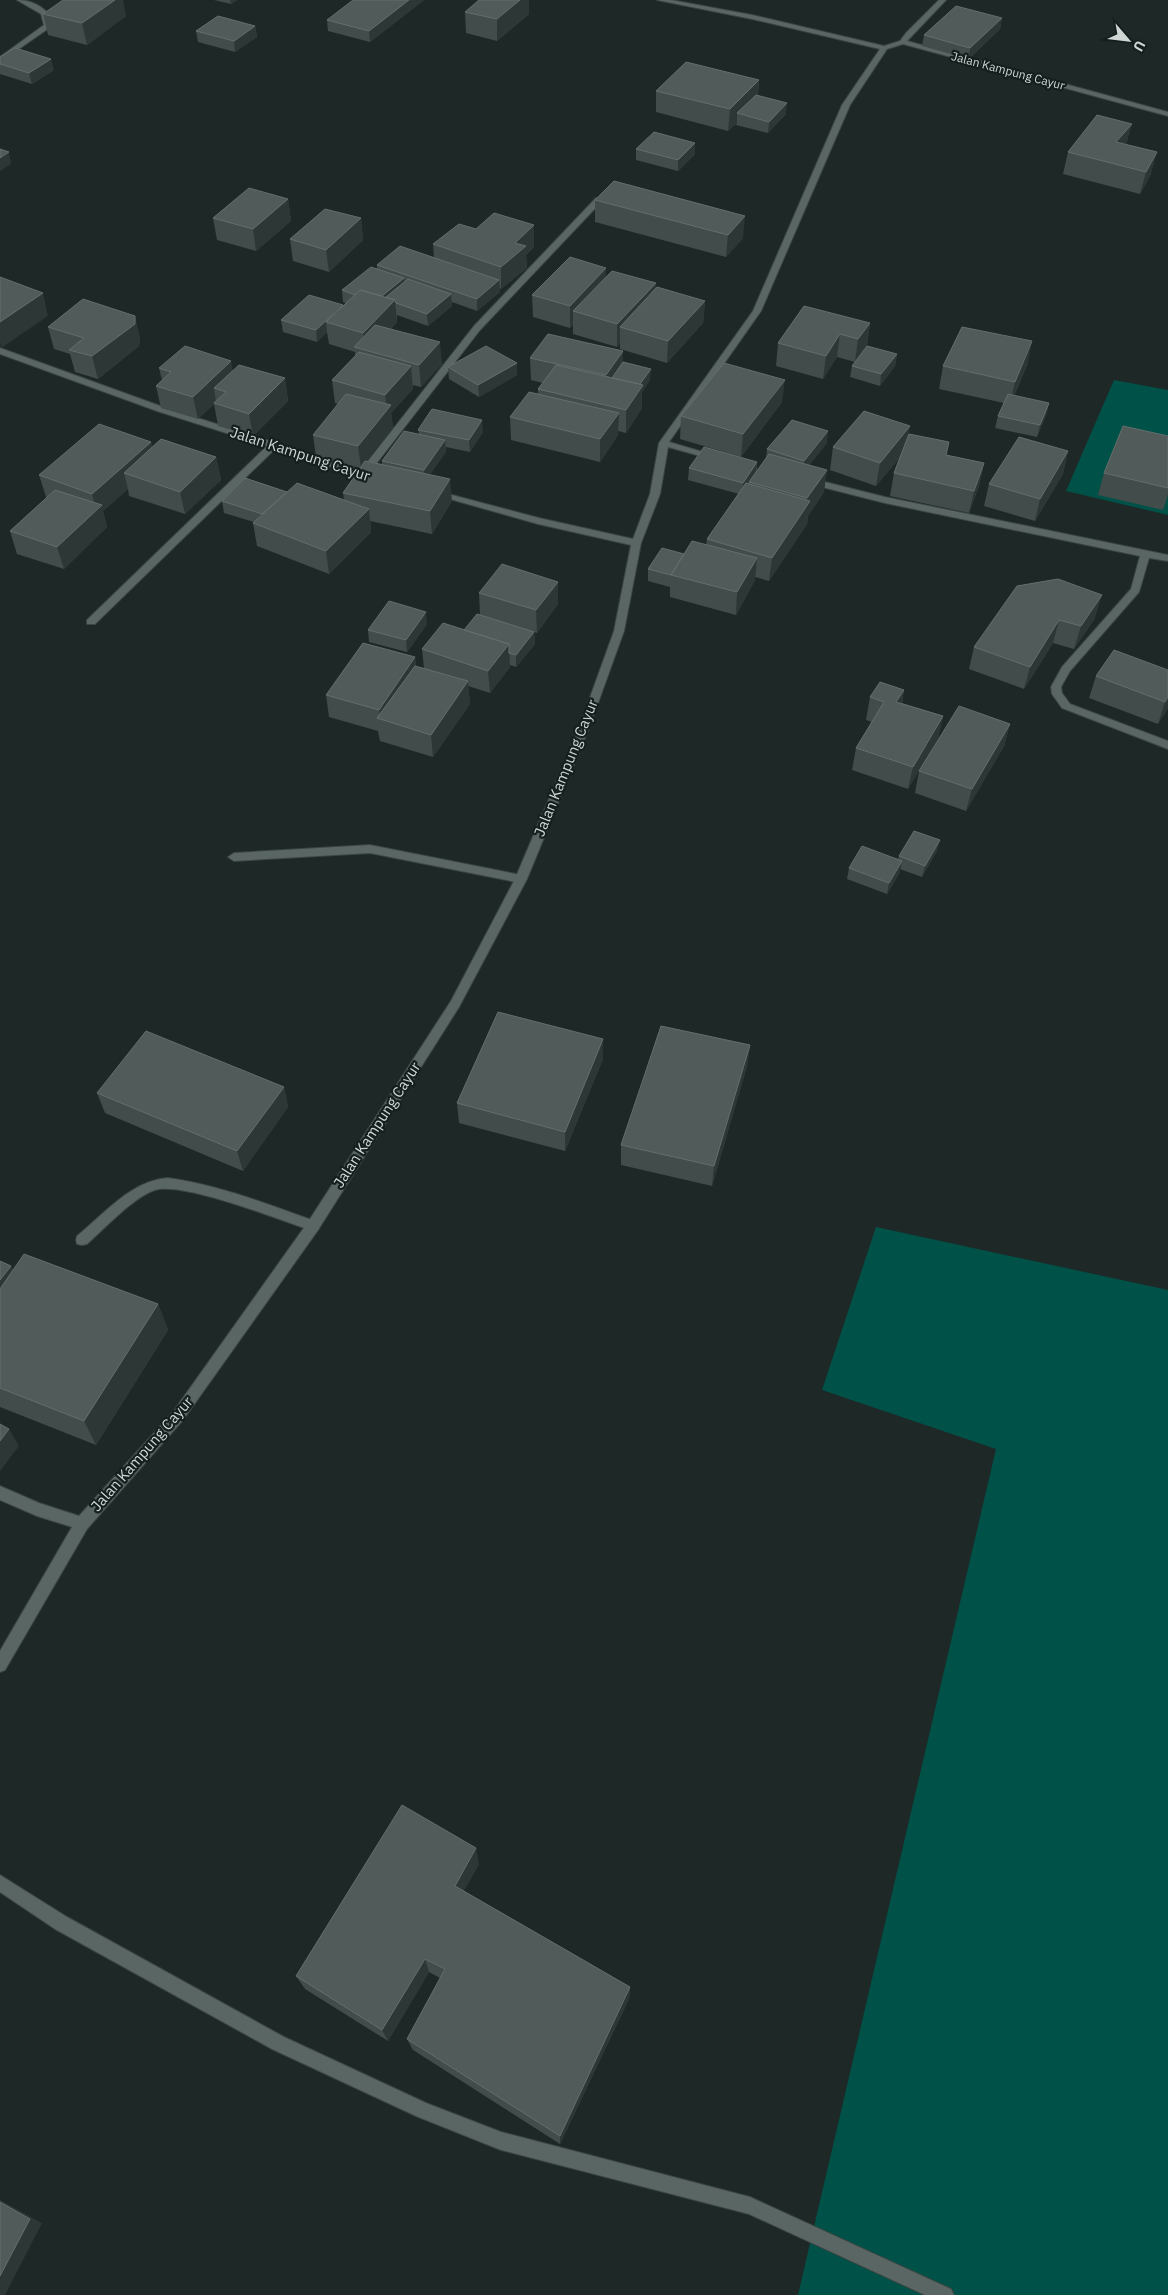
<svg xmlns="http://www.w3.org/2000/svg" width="1168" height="2295" viewBox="0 0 1168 2295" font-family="'IBM Plex Sans',sans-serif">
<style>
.green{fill:#005147}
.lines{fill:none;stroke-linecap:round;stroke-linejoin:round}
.lane-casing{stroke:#3c4543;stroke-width:2}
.street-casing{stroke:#3c4543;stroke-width:2}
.lane{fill:#596663;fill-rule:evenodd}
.street{fill:#596663;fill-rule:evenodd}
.wall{fill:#424c4a}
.shaded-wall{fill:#2d3836}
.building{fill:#515b59;stroke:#656e6c}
.labels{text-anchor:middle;stroke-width:4.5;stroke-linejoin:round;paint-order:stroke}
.far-street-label{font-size:12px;fill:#cfd6d4;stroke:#15201e}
.street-label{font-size:15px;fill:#cfd6d4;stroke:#15201e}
</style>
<rect width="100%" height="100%" fill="#1e2927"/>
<!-- green -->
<path class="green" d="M1114,380L1168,390V515L1066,491Z
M876,1227L1168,1290V2295H798L996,1449L822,1390Z"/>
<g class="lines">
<!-- lane casing -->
<g class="lane-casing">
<path id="lane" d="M370,845L521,875L527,879L521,883L370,853L234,861L228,857L234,853Z
M168,1178C220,1185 269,1205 318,1222L319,1226L318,1230L313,1231C283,1221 182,1181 155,1190C135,1196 104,1229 87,1244L82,1245L77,1244L76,1240L77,1236C104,1214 132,1180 168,1178Z"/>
</g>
<!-- street casing -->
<g class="street-casing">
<path id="street" d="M17,0C32,0 51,8 52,26L0,62V57L44,25L41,14Z
M657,0H671L752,15L884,46L900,41L906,33L939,0H946L907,41L1168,112V116L903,44L887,49L850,105L761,311L669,442L720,457L715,460L668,447L660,494L641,543L624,631L589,728L527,879L459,1007L318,1230L183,1420L87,1529L5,1670L0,1672V1651L72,1527L37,1516L0,1500V1486L39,1503L79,1516L173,1412L308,1222L451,1001L515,879L579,728L614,631L631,545L538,524L432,494L437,491L539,518L633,539L650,494L659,443L753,311L842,105L880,49L752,19Z
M596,198L603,200L480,330L369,473L375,475V479H369L275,449L95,624H87V620L267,446L157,411L0,354V348L163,407L361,470L474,326Z
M809,478L885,497L1168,555V561L1149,558L1139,592L1070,671L1061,687L1062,693L1070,704L1168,741V749L1062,708L1052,694L1051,687L1062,667L1131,589L1140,556L885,503L806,483L804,481Z
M0,1875L67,1917L284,2037L426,2103L501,2132L750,2197L951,2289L954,2295H925L749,2214L501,2150L416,2116L272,2049L55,1929L0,1892Z"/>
</g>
<!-- lane -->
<use href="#lane" class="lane"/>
<!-- street -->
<use href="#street" class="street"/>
</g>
<!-- wall -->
<path class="wall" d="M214,0H237L231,4Z
M424,0L370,42L328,31L327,20Z
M465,12L529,14L497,41L466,33Z
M43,14L126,16L87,45L48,35Z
M1002,18L1000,29L969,59L922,46L924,35Z
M255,26L257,37L235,52L198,42L196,31Z
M0,57L54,70L32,84L0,74Z
M759,80L758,95L786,114L768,133L736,125L737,123L728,131L656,112V91Z
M1127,145L1151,174L1140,194L1063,174L1068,152Z
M636,149L695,154L678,171L636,160Z
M288,199L291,221L256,251L217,240L213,218Z
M595,200L743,238L726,257L595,222Z
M361,218L363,240L329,272L293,261L290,239Z
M534,225V247L526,255L527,268L501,289L500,288V292L477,311L452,302V306L428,326L397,315V322L391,329L442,364L421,387L413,385V389L391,413L393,427L366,461L382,464V461L419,434L418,430L483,432L470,452L446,447V452L430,474L452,501L432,534L370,521L371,532L329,574L257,546L253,523L254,522L224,513L222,501L287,492L344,500L343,493L360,468L316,457L313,435L338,404L335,403L332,380L355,356V352L329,344L327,332L317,342L283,332L281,320L343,305V306L346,303L343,302L342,290L377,269V265L434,258L433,244L476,229Z
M606,277L656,283V289L705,301L703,323L667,363L620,349V343L617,347L573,334V325L570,328L533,317L532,295Z
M870,323L867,345L855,362L837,357L823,379L776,366L778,343Z
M48,327L140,338L139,346L98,379L75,372L70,354L54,349Z
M623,351V362L650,380L642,392V408L626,433L618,431V435L600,462L511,440L510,417L538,394V389L543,383L531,380L530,358Z
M897,354L895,366L880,386L850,377L852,366Z
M517,363V375L479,397L449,379L448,367Z
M1028,363L1014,396L1049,403L1046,415L1037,437L995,428L998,416L1004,403L939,389L943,366Z
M159,368L233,371L285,378L288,401L253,436L218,426L214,404L198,419L161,408L156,386L162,380Z
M782,402L741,457L680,439L681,416Z
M909,434L947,455L984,463L979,486L969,513L890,496L894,473L901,456L876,486L830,470L833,447Z
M1168,436V495L1163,510L1098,495L1104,473Z
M151,442L152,447L216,457L221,480L185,514L129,496L128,489L103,511L107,527L64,569L17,554L10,531L46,498V497L39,475Z
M827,443L809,465L824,492L808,516L807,524L769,581L755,577V580L736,615L670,597V587L648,581V569L706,545L707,539L739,494L688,480L689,468L757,462V472L766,459L767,449Z
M1068,451L1063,474L1035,521L984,506L989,484Z
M558,582V604L537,633L534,632L535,644L516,667L510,665V667L490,693L468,686L470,704L433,757L380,741L378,731L329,717L326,695L415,657L416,666L424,668L422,649L464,630L480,614L479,593Z
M1017,586L1095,618L1074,649L1053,643L1024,689L969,669L974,647Z
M427,624L407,652L369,642L368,630Z
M1168,670V708L1158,724L1089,698L1096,676Z
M904,690L902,703L943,716L938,738L908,789L852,770L856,748L872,722L866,720L870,697Z
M1010,724L1004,746L966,811L915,793L919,771Z
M937,851L922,877L900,869V872L887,894L847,879L849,868L898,859L899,856Z
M603,1039V1059L565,1151L459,1123L457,1103Z
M750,1045L747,1066L712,1186L621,1165V1145Z
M284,1087L288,1107L243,1171L105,1113L97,1093Z
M0,1261L11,1266L13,1270L158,1304L168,1330L96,1445L0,1407Z
M479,1864L463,1892L630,1987L629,1999L560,2144L413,2050L407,2039L440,1978L429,1972L388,2041L305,1989L296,1976Z"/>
<!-- shaded-wall -->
<path class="shaded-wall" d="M115,0H123L126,16L87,45L82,23Z
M230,0H237L231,4Z
M409,0H424L370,42L369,31Z
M520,0H529V14L497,41V19Z
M1002,18L1000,29L969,59L970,48Z
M255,26L257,37L235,52L234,41Z
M51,59L54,70L32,84L29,73Z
M759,80L757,102L737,113V123L728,131L730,109Z
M787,103L786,114L768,133L769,122Z
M1132,124L1126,146L1111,164L1116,142Z
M695,143V154L678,171V160Z
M9,152L11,164L0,171V158Z
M1157,152L1151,174L1140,194L1146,172Z
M288,199L291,221L256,251L253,229Z
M745,216L743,238L726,257L728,235Z
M361,218L363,240L329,272L326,250Z
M534,225V247L526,255L527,268L501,289V267L515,243Z
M606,268V290L573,311V325L570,328V306Z
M404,278L405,290L375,302Z
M499,280L500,292L477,311V299Z
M656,283L655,306L620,327V343L617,347V324Z
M43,293L48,316L1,348L0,342V322Z
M451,294L452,306L428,326L427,314Z
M395,300L397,322L369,351L365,350L363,333Z
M705,301L703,323L667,363L668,341Z
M343,305L344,316L326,322L327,332L317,342L316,330Z
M135,316L140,338L139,346L98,379L92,356Z
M870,323L867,345L855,362L858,339Z
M840,334L837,357L823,379L826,356Z
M1032,341L1028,363L1010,404L1015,382Z
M440,342L442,364L421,387L419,365Z
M623,351V374L606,386V375Z
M897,354L895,366L880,386L881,374Z
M231,361L235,384L214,388L216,402L198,419L193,397Z
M517,363V375L479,397L478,385Z
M411,366L413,389L391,413L393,427L361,468L358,446L387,410L385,395Z
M651,369L650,380L642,392V408L626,433V410L634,393Z
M285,378L288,401L253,436L249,414Z
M785,380L782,402L741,457L743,434Z
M1049,403L1046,415L1037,437L1040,425Z
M619,413L618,435L600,462V439Z
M482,420L483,432L470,452L469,440Z
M910,426L907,449L876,486L880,463Z
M828,431L827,443L803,473L804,461Z
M445,440L446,452L425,482L424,470Z
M151,442L156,464L124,473L128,489L103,511L107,527L64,569L57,547L96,510L92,494Z
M1068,451L1063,474L1035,521L1040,499Z
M216,457L221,480L185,514L180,492Z
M757,462L756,473L749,482V485L742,495L743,483Z
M984,463L979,486L969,513L974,491Z
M827,470L824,492L808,516L807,524L769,581L772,558L806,506L807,498Z
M450,479L452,501L432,534L430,511Z
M369,509L371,532L329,574L326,551Z
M757,558L755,580L736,615L737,592Z
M558,582V604L537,633L536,610Z
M1102,595L1095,618L1074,649L1081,626Z
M426,612L427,624L407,652L406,640Z
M1059,620L1053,643L1024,689L1030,667Z
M534,632L535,644L516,667V655Z
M509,644L510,667L490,693L488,671Z
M415,657L417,680L380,719L379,710Z
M468,681L470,704L433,757L431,735Z
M904,690L900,712L896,702Z
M1168,697V708L1158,724L1165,702Z
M943,716L938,738L908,789L913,767Z
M1010,724L1004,746L966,811L972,789Z
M940,840L937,851L922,877L925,866Z
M902,861L900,872L887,894L889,883Z
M603,1039V1059L565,1151V1132Z
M750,1045L747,1066L712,1186L714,1166Z
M284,1087L288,1107L243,1171L237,1151Z
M11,1266L20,1285L0,1310V1280Z
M158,1304L168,1330L96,1445L84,1421Z
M9,1429L19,1446L0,1471V1441Z
M476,1848L479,1864L458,1901L455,1886Z
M425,1959L429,1972L388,2041L382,2030Z
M630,1987L629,1999L560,2144V2136Z
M0,2200L42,2223L5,2295H0Z"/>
<!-- building -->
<path class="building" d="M63,0H115L82,23L43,14Z
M353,0H409L369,31L327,20Z
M479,0H520L497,19L465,12Z
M956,6L1002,18L970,48L924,35Z
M218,16L255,26L234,41L196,31Z
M15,48L51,59L29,73L0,64V57Z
M686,62L759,80L730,109L656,91Z
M756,95L787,103L769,122L737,113Z
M1097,115L1132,124L1116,142L1157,152L1146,172L1068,152Z
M654,132L695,143L678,160L636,149Z
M0,149L9,152L0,158Z
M614,181L745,216L728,235L595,200Z
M249,188L288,199L253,229L213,218Z
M325,209L361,218L326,250L290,239Z
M494,213L534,225L515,243L526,246L501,267L433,244L459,224L476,229Z
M400,246L499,280L477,299L377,265Z
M570,257L606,268L570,306L532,295Z
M371,267L404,278L382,296L360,290L355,295L342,290Z
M612,271L656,283L617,324L573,311Z
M0,277L43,293L0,322Z
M408,279L451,294L427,314L396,303L395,300L386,297Z
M657,287L705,301L668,341L620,327Z
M360,290L395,300L363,333L326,322Z
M309,295L343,305L316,330L281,320Z
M83,299L135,316V324L92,356L69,350L84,338L48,327Z
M804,306L870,323L858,339L840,334L826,356L778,343Z
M375,325L440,342L419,365L354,347Z
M962,327L1032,341L1015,382L943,366Z
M548,334L623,351L606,375L530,358Z
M185,346L231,361L193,397L156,386L171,372L159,368Z
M486,346L517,363L478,385L448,367Z
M867,346L897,354L881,374L852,366Z
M359,352L411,366L385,395L332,380Z
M623,362L651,369L640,384L612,378Z
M724,363L785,380L743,434L681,416Z
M239,365L285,378L249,414L214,403L226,392L214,388Z
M556,365L643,385L626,410L538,389Z
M529,392L619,413L600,439L510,417Z
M346,394L391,405L358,446L313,435Z
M1008,394L1049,403L1040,425L998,416Z
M432,409L482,420L469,440L418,430Z
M864,411L910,426L880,463L833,447Z
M792,420L828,431L804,461L767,449Z
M99,424L151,442L92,494L39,475Z
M1123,426L1168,436V488L1104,473Z
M404,431L445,440L424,470L382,461Z
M909,434L949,442L946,455L984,463L974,491L894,473Z
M1019,437L1068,451L1040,499L989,484Z
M161,439L216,457L180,492L124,473Z
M704,447L757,462L743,483L689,468Z
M769,454L827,470L807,498L749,482Z
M365,461L450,479L430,511L343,493Z
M245,478L287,492L262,514L222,501Z
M297,483L369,509L326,551L253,523Z
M746,483L810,501L772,558L707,539Z
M55,490L102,505L57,547L10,531Z
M692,541L757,558L737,592L671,575Z
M662,548L684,554L671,575L648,569Z
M502,564L558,582L536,610L479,593Z
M1058,579L1102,595L1081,626L1059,620L1030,667L974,647L1017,586Z
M389,601L426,612L406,640L368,630Z
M477,614L534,632L516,655L509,653V644L464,630Z
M443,623L509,644L488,671L422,649Z
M363,643L415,657L379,710L326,695Z
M1114,650L1168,670V697L1165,702L1096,676Z
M415,666L468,681L431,735L377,718Z
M880,682L904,690L896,702L943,716L913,767L856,748L884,702L870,697Z
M959,706L1010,724L972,789L919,771Z
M914,831L940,840L925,866L899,856Z
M862,846L902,861L889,883L849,868Z
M498,1012L603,1039L565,1132L457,1103Z
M661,1026L750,1045L714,1166L621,1145Z
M146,1031L284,1087L237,1151L97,1093Z
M24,1254L158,1304L84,1421L0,1388V1289Z
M0,1261L11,1266L0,1280Z
M0,1424L9,1429L0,1441Z
M402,1805L476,1848L455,1886L630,1987L560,2136L407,2039L445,1969L425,1959L382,2030L296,1976Z
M0,2202L30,2219L0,2276Z"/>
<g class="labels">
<!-- far-street labels -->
<g class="far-street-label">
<text transform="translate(1008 71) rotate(15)" y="4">Jalan Kampung Cayur</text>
</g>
<!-- street labels -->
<g class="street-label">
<text transform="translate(300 454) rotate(18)" y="5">Jalan Kampung Cayur</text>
<text transform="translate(566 768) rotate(-68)" y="5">Jalan Kampung Cayur</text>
<text transform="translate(377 1125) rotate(-57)" y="5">Jalan Kampung Cayur</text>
<text transform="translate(142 1454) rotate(-49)" y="5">Jalan Kampung Cayur</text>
</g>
</g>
<!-- north arrow -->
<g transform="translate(1128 40) rotate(118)" stroke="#15201e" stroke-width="4" paint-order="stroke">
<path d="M0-4L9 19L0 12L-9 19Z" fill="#cfd6d4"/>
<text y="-8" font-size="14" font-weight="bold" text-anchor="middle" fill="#cfd6d4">U</text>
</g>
</svg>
